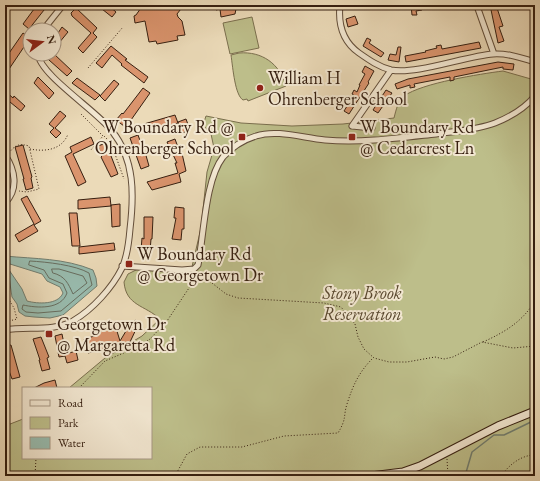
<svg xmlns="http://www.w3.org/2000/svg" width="540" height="481" viewBox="0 0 540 481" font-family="'EB Garamond',serif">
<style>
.green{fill:#bdbe8a;stroke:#7a6e4d}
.water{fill:#98bbae;stroke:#717d6f;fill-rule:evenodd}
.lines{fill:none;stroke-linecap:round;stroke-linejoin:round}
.shore{stroke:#676d5f;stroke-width:1}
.stream{stroke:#717d6f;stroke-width:1.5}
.building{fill:#da946d;stroke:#361f10}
.street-casing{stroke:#634e3a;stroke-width:7}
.secondary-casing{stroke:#361f10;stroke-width:9}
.path{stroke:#361f10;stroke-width:1;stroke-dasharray:1 2;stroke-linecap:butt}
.street{stroke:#f2e7d1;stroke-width:5}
.secondary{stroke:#f2e7d1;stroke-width:7}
.poi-dot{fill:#8f2418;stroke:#f2e7d1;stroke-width:1.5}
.labels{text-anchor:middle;stroke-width:4;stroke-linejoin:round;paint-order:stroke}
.poi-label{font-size:18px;fill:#361f10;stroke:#f2e7d1;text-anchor:start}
.park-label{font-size:18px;font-style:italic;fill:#58472e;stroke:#f2e7d1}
</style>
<rect width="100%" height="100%" fill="#ebdab8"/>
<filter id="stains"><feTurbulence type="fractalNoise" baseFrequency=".005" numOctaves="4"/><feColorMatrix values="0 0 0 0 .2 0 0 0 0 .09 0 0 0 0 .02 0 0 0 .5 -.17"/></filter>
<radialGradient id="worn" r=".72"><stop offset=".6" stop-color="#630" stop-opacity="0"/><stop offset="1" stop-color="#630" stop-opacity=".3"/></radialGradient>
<!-- green -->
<path class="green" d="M252,17L259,48L230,54L223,23Z
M239,53C262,51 280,64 286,86L248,101L247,99L243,100C235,95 233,69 231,55Z
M503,71L531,79L535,74V476H5V426L23,419V458H151V388H69L105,358L142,336L160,319C145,305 126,306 124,282L128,274L138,269L191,271L201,228L207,172L214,148L211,134L203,125L206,116L241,123L292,126L343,124L394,118C396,110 398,101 404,96C422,83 480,74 503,71Z"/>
<!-- water -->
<path class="water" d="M5,256C35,259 64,258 93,270L96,278L97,286L63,315L50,318L34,317L25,316L19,312L17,304L12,297L9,277L5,270ZM10,264L42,274L47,281L60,287L63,293C58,305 38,304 27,301L22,289L7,267Z"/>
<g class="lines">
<!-- shore -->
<path class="shore" d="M30,261C47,262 75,265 89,273L92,285L61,311L38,313L26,312L22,309L23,305C37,308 61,310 67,293L63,284L49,278L44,270L29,265Z
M52,269H59L83,276L87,283L73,294C68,283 65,276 53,273Z"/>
<!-- stream -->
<path class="stream" d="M465,476L472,452L494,435H504L535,420"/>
</g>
<!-- building -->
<path class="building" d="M37,5H48L29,29L23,24Z
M97,5H108L116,12L112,17Z
M143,5H184L177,14L178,17L182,21L185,35L177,36L178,40L157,44L156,41L149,42L145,21L135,23L134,16L136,15Z
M215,5H245V7L236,9L235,14L221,17L220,9L216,10Z
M411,5H422V10L416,11L417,15H412Z
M490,5H496L503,26L499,27L504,41L498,43Z
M76,8L97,28L93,33L97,37L83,53L78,48L91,33L72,16L71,13Z
M355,16L358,24L348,27L346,19Z
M62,27L68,32L54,49V39Z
M23,33L30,38L5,75V59Z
M367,38L371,40L369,43L384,53L381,57L363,46Z
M479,42L481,48L406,62L405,56L426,52L425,51L437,48L436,46L441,45L442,49Z
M111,46L127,59L125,60L148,77L144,83L121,65L122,64L112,55L102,68L96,63Z
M398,47H401L399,62L388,60L390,54L396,55Z
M48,54H54L72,71L67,76L49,60L46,56Z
M498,62L514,64L513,70L503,69V67L454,77V80L450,81V77L414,84L415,87L410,88V85L397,89L395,84L408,79Z
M365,66L374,71L368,82L369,83L349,114L344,111L354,95L352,94L354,90L357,92L360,85H359L365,74L362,72Z
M38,77L54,93L49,99L34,83Z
M77,78L100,95L95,100L72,83Z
M114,80L119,84L105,101L100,96Z
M143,88L150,93L131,120L130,119L124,126L116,120L122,113L123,114Z
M386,90L392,93L378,113L373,110Z
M5,91L13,98L14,96L25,106L21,111L10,102L8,105L5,102Z
M60,111L66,116L55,128L61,133L56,138L50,132L54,128L49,124Z
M175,115L178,123L147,132L144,124Z
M186,119L190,130L182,133L178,122Z
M138,135L142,146L143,145L149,166L141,169L130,138Z
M91,137L94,144L73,154L86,182L78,186L65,156L72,152L70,147Z
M175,139L179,150L181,149L186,171L179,174L181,182L152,190L147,182L178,173L175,163H177L167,142Z
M106,143L118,174L111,177L101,157L102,156L98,146Z
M23,145L32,177L31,178L33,188L26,190L23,179H24L15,147Z
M27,196L41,221L34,225L38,231L19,242L15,235L34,224L21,199Z
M110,197L111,206L78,209V200Z
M120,204V226L112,227L111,205Z
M175,207L184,208V229H182L181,240L172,239L176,218H174Z
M69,213H77L80,246H72Z
M144,217H153L152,239H151L150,251L141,250L142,238L144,239Z
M114,243L115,250L79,254V247Z
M135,320L139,323L130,342L88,353L84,339L98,335L97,332L113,328H116L120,341L129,326L130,327Z
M62,334L66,354L76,351L78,360L67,363L65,356L59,357L55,336Z
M41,337L49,357L47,358L50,369L42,371L39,360H40L33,339Z
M11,345L20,377L12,379L5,360V346Z
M55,380L57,388H34L44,383Z"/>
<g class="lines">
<!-- street casing -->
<g class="street-casing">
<path id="street" d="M340,5C338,24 342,41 359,53C369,60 379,67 391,70C416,75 466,56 493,54C508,53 521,58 535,62
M477,6L494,54
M43,30L63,5
M352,126L391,70
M352,126L372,128
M5,155C15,170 19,189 5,203
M122,266L182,270L194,269L198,265C204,235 205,180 223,157C232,147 243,140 256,136C277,129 303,138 325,140C362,143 399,138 436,134C456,131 477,130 495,123C510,117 525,108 535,96
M5,330C27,326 53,332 73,321C93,309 112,288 122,268C127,257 129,241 130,229C134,195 135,160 112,131C97,111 40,75 38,54"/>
</g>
<!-- secondary casing -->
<g class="secondary-casing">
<path id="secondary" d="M371,476L403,472L420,466L498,426L535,411"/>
</g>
<!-- path -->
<path class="path" d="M88,68L123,27
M81,114L103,136L90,151
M104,136L111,143L124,179
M30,149C45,152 62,150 68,134
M9,153C15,145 19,143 29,146L39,189L27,192L19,191
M198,272L226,294L238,298L324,303L341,307L355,324L358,337L364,349L374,358L389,362H407L435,357L444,359L453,357L482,342L513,348L535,346
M5,293L14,308L17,319L5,322
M483,342C505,332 522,322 535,301
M79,388L105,361L140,346L150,339L167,321L199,273
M447,459L448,476
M35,476L36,458
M175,476L187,454L200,447H242L284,436L338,433C347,418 343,417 347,404C353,385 359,372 373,358
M501,476C509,465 521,455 535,455"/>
<!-- street -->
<use href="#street" class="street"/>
<!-- secondary -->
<use href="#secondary" class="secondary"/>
</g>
<!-- markers -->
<g class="poi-dot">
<circle cx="260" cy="88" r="4"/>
<rect x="238" y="133" width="8" height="8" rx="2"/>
<rect x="348" y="133" width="8" height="8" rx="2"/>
<rect x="125" y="260" width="8" height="8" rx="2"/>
<rect x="45" y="330" width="8" height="8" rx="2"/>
</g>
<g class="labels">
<!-- poi labels -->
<g class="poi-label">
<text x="268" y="84">William H<tspan x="268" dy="21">Ohrenberger School</tspan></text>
<text x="234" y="133" text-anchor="end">W Boundary Rd @<tspan x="234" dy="21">Ohrenberger School</tspan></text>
<text x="360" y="133">W Boundary Rd<tspan x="360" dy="21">@ Cedarcrest Ln</tspan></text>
<text x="137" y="260">W Boundary Rd<tspan x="137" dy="21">@ Georgetown Dr</tspan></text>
<text x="57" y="330">Georgetown Dr<tspan x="57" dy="21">@ Margaretta Rd</tspan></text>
</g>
<!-- park labels -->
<g class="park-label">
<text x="362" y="299">Stony Brook<tspan x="362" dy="21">Reservation</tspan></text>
</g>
</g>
<!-- margin -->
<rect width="540" height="481" fill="none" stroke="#ebdab8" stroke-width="20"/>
<rect x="6" y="6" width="528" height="469" fill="none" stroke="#361f10" stroke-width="2"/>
<rect x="10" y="10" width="520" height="461" fill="none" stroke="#361f10"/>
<!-- legend -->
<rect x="22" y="387" width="130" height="72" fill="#f2e7d1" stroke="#a79784"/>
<rect x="30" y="400" width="20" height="6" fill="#f2e7d1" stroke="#a79784"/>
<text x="58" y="407" font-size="12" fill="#361f10">Road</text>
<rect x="30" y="417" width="20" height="12" fill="#bdbe8a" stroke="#a79784"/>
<text x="58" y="427" font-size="12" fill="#361f10">Park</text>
<rect x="30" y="437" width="20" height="12" fill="#98bbae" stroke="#a79784"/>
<text x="58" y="447" font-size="12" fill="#361f10">Water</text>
<!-- north arrow -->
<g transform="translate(42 42) rotate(75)"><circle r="19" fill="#f2e7d1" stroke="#a79784"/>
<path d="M0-3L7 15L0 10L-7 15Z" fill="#8f2418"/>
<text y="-6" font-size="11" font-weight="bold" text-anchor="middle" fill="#361f10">N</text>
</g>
<rect width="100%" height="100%" filter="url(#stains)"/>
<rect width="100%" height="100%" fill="url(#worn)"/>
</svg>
